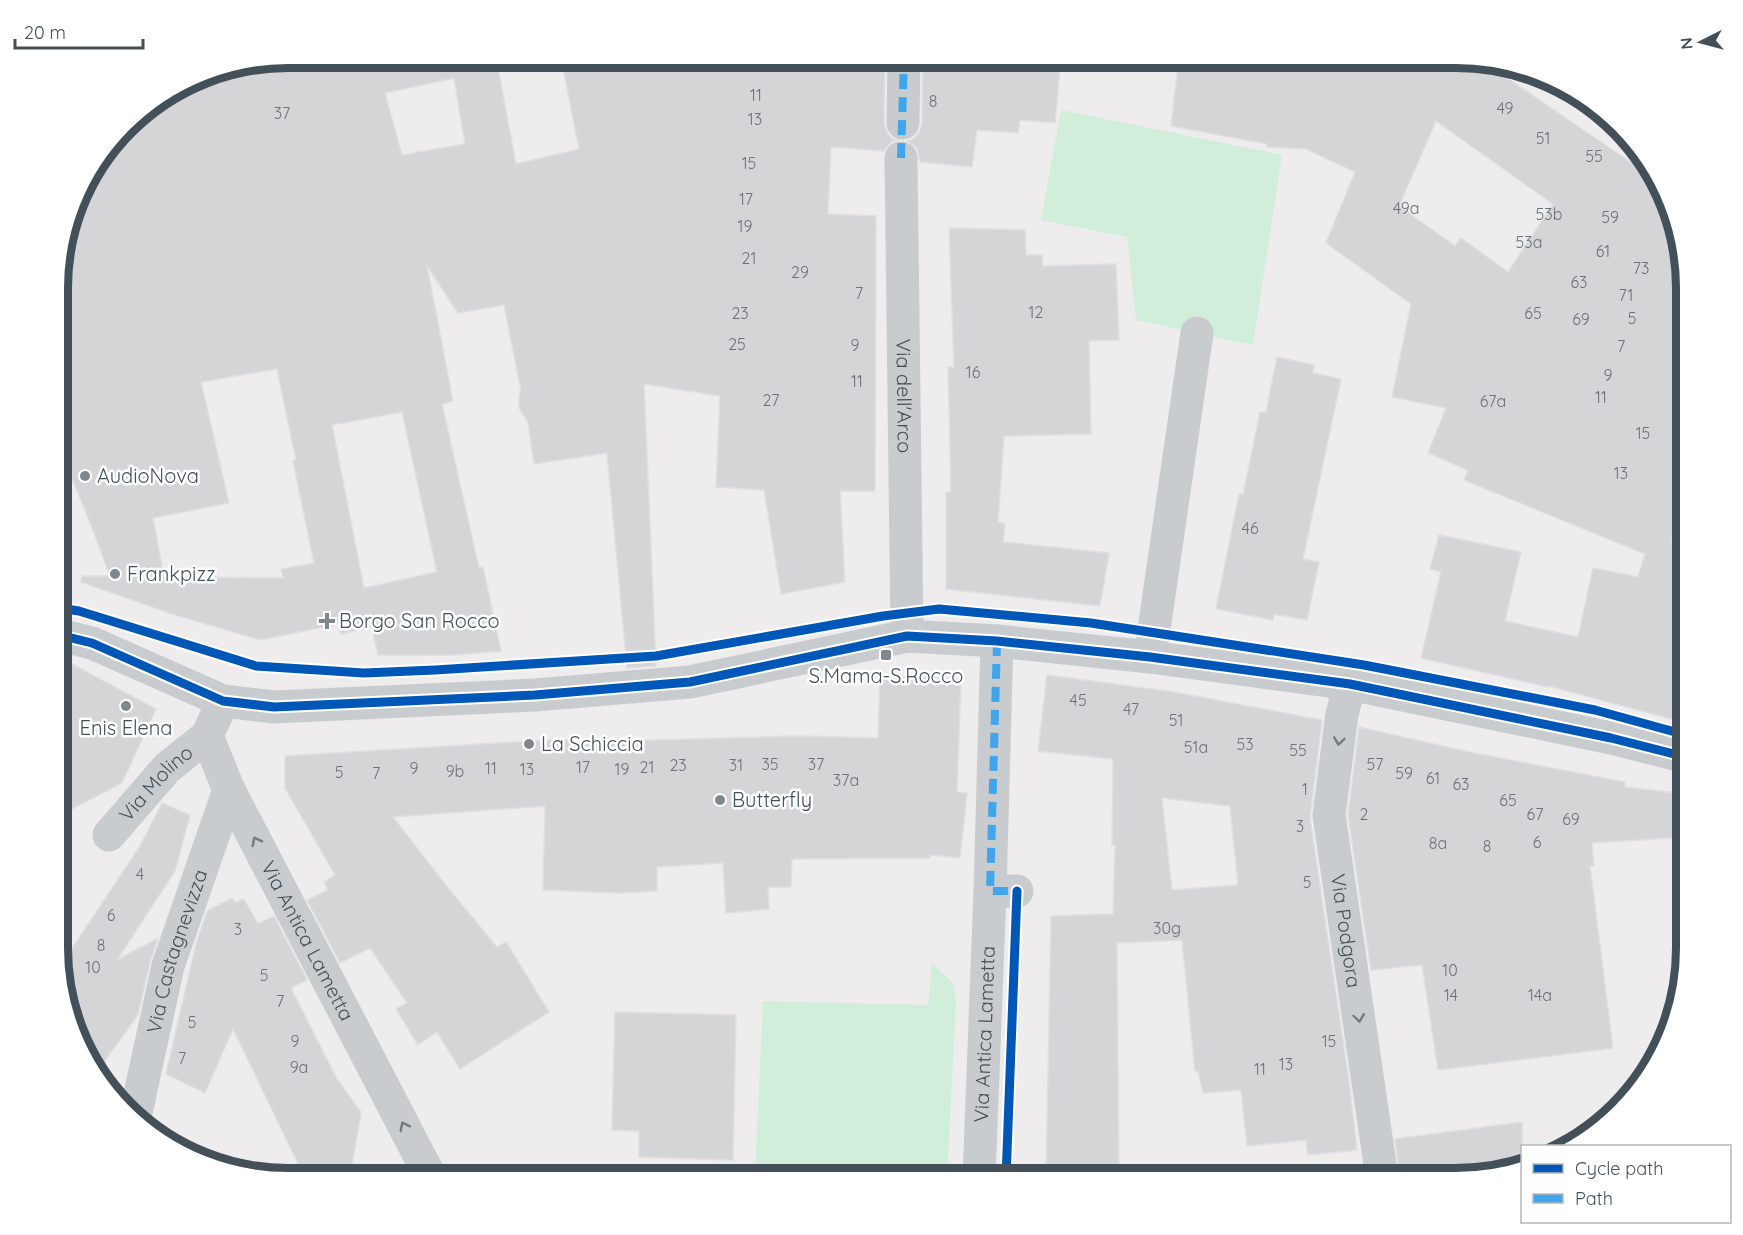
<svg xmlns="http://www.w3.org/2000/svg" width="1743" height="1235" viewBox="0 0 1743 1235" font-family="Quicksand,sans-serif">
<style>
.green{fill:#d0eed9}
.building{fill:#d5d4d7;stroke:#dfdee0;stroke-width:1.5;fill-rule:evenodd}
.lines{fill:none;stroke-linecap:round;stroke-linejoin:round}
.minor{stroke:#c9ccce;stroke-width:33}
.quiet{stroke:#3fa5ed;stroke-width:8;stroke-dasharray:15 8;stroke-linecap:butt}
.cycleway-casing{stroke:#fff;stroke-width:13}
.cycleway{stroke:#0057b8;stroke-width:9}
.oneway{stroke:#737b82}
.poi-dot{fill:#80878d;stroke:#fff;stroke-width:2}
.labels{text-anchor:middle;stroke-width:5;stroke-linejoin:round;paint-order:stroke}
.number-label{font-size:16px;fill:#6a727a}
.street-label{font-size:20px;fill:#445059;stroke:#fff}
.poi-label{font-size:20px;fill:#445059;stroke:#fff;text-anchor:start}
.rim{fill:none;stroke:#445059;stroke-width:8}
</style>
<rect width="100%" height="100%" fill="#eeeced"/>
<!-- green -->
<path class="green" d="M1061,110L1282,155L1253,345L1136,320L1127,237L1041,220Z
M932,964C948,979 954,977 956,1000L947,1178H755L763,1001L928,1005Z"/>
<!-- building -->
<path class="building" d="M288,57H496L516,164L579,149L561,57H885L884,123L887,133L893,139L897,140L891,142L884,151L831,147L828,214L876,216L875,491H840L845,582L781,594L764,490L716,487L720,396L644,384L656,666L627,668L607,453L534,464L528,422L519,408V396L521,391L504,305L458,313L427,266L453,401L442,404L479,568L483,567L501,651L452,655H378L372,627L341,634L338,624L260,640L172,614L81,582L82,576H110L91,525L59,446V367L69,363L59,324V258L81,185L135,114L200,74ZM454,78L465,144L402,155L385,93ZM277,369L296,460L293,461L314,563L281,569L283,578L164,577L153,518L229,503L201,382ZM402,412L437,572L364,588L332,425Z
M923,57H1061L1055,123L1020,120L1018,133L977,130L972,167L920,162L917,148L907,141L913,139L919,133L922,124Z
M1179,57H1470L1481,60L1649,175L1644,182L1665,196L1686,273V501L1671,542L1686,546V723L1549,686L1548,687L1421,658L1441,572L1430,569L1439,535L1521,552L1505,621L1578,637L1593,568L1638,577L1645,554L1464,480L1468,470L1428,453L1446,408L1392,397L1411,304L1326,243L1355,172L1306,149L1267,147L1268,144L1171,126ZM1436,121L1553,204L1508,272L1461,238L1455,246L1399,206Z
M949,228L1025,230L1026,255H1042L1043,266L1116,264L1119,340L1089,341L1091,434L1004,436L998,522L1005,524L1003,542L1109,553L1100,606L946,589V492H951L948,367H954Z
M1277,357L1314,365L1313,373L1341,379L1303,559L1319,562L1307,620L1274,614L1273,620L1216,609L1239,494L1243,495L1260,412H1266Z
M59,657L156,709L122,783L72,809L59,776Z
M880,675L961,679L957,792L967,793L960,858L931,855L929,858L792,859L791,887H768L769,909L726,913L723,863L657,867V891L619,893L543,890L545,806L393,817L448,888L497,947L506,942L549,1012L460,1069L437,1032L418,1045L396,1009L407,1003L370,948L340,963L307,900L328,890L324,882L335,875L285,788V756L549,740H656L799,736L878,738Z
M1047,675L1174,692L1322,720L1310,818L1349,1081L1357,1150L1308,1155L1306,1140L1247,1146L1241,1090L1203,1093L1198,1071H1195L1182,940L1117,943L1119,1178H1046L1051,916L1113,914L1115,845H1112L1113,759L1038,751ZM1162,798L1230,806L1238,885L1172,890Z
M1359,727L1474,753L1625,782V787L1686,794V837L1592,843L1594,866H1590L1613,1048L1438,1070L1422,965L1371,970L1348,815Z
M162,803L190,815L175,871L117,960L158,938L150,962L138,1015L96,1073L88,1063L59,977V968L140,846Z
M232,898L235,902L244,899L258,924L274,916L307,980L291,988L337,1079L361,1112L350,1178H305L233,1029L205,1093L166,1074L196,944L207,911Z
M615,1012L736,1015L733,1160L639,1157V1131L612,1130Z
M1522,1122V1162L1456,1178H1400L1395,1139Z"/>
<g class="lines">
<!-- minor -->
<g class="minor">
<path d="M903,123L904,57"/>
<path id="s1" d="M901,158L907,636"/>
<path d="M59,635L92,643L223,701L274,707L535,695L690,682L907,636L997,641L1150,657L1350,684L1611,738L1686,757"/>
<path d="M997,641L990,891H1017"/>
<path d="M1150,657L1197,333"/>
<path id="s2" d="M1350,684L1342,714L1329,815L1382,1178"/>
<path id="s3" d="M223,701L207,736L229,790L431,1178"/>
<path id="s4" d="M109,835L167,768L207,736"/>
<path id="s5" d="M135,1117L168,966L229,790"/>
<path id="s6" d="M979,1178L990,891"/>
</g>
<!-- quiet -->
<path class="quiet" d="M901,158L904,57
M997,641L990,891H1017"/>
<!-- cycleway casing -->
<g class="cycleway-casing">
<path id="cycleway" d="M59,608L79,611L256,666L364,673L435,670L656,656L883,616L939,609L1091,623L1364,665L1595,710L1686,735
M59,635L92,643L223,701L274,707L535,695L690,682L907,636L997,641L1150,657L1350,684L1611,738L1686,757
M1006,1178L1017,891"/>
</g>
<!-- cycleway -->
<use href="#cycleway" class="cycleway"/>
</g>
<!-- one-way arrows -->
<defs><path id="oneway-chevron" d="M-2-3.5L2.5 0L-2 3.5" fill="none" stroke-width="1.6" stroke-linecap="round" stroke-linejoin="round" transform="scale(1.5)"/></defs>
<g class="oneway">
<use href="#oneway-chevron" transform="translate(1339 741) rotate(98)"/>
<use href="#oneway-chevron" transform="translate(256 841) rotate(-117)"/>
<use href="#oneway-chevron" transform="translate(1359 1018) rotate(82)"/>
<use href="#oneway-chevron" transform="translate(404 1126) rotate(-117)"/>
</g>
<!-- markers -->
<g class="poi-dot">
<circle cx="85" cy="476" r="6"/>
<circle cx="115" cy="574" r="6"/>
<path d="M324 612h6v6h6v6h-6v6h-6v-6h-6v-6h6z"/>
<rect x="880" y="649" width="12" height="12" rx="3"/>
<circle cx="126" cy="706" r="6"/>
<circle cx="529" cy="744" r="6"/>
<circle cx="720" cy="800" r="6"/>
</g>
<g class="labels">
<!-- number labels -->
<g class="number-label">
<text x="756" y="101">11</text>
<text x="933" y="107">8</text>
<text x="1505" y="114">49</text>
<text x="282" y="119">37</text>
<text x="755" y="125">13</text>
<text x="1543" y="144">51</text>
<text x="1594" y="162">55</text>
<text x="749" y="169">15</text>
<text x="746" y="205">17</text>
<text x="1406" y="214">49a</text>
<text x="1549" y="220">53b</text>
<text x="1610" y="223">59</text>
<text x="745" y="232">19</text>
<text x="1529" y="248">53a</text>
<text x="1603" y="257">61</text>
<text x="749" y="264">21</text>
<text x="1641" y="274">73</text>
<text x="800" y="278">29</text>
<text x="1579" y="288">63</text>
<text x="859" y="299">7</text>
<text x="1626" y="301">71</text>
<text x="1036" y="318">12</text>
<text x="740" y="319">23</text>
<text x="1533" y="319">65</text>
<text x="1632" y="324">5</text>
<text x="1581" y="325">69</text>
<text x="737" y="350">25</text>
<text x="855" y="351">9</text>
<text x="1621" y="352">7</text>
<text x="973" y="378">16</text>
<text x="1608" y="381">9</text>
<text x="857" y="387">11</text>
<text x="1601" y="403">11</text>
<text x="771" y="406">27</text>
<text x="1493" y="407">67a</text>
<text x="1643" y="439">15</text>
<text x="1621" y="479">13</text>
<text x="1250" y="534">46</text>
<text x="1078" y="706">45</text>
<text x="1131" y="715">47</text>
<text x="1176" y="726">51</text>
<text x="1245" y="750">53</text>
<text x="1196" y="753">51a</text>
<text x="1298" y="756">55</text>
<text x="770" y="770">35</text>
<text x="816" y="770">37</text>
<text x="1375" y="770">57</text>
<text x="678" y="771">23</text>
<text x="736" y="771">31</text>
<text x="583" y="773">17</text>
<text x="647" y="773">21</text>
<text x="414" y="774">9</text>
<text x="491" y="774">11</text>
<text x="527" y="775">13</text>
<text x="622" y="775">19</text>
<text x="455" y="777">9b</text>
<text x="339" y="778">5</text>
<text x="376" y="779">7</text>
<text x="1404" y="779">59</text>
<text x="1433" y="784">61</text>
<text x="846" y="786">37a</text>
<text x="1461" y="790">63</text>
<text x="1305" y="795">1</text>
<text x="1508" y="806">65</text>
<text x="1364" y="820">2</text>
<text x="1535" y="820">67</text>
<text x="1571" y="825">69</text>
<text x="1300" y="832">3</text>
<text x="1537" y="848">6</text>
<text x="1438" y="849">8a</text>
<text x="1487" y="852">8</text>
<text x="140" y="880">4</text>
<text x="1307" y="888">5</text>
<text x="111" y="921">6</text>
<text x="1167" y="934">30g</text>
<text x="238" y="935">3</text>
<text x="101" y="951">8</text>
<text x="93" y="973">10</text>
<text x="1450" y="976">10</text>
<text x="264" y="981">5</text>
<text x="1451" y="1001">14</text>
<text x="1540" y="1001">14a</text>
<text x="280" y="1007">7</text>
<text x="192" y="1028">5</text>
<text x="295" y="1047">9</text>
<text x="1329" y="1047">15</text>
<text x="182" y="1064">7</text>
<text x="1286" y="1070">13</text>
<text x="299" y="1073">9a</text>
<text x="1260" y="1075">11</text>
</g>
<!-- street labels -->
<g class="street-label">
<text dy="7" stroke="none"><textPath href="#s1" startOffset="238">Via dell'Arco</textPath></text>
<text dy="7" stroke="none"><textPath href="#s4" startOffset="70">Via Molino</textPath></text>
<text dy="7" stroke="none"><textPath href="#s2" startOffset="250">Via Podgora</textPath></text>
<text dy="7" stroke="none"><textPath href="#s3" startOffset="267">Via Antica Lametta</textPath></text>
<text dy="7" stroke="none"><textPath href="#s5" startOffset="171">Via Castagnevizza</textPath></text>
<text dy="7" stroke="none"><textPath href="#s6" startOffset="144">Via Antica Lametta</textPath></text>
</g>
<!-- poi labels -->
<g class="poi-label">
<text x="97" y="483">AudioNova</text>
<text x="127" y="581">Frankpizz</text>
<text x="339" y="628">Borgo San Rocco</text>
<text x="886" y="683" text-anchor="middle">S.Mama-S.Rocco</text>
<text x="126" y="735" text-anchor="middle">Enis Elena</text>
<text x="541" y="751">La Schiccia</text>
<text x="732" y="807">Butterfly</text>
</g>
</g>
<!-- crop -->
<path d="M0 0H1743V1235H0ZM288 68H1456A220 220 0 0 1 1676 288V948A220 220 0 0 1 1456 1168H288A220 220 0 0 1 68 948V288A220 220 0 0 1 288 68Z" fill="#fff" fill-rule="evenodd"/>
<path class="rim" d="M288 68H1456A220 220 0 0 1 1676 288V948A220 220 0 0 1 1456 1168H288A220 220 0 0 1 68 948V288A220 220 0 0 1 288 68Z"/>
<!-- legend -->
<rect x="1521" y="1145" width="210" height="78" fill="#ffffff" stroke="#b4b9bd" stroke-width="1.5"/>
<rect x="1533" y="1164" width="30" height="9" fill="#0057b8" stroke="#b4b9bd" stroke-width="1.5"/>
<text x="1575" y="1175" font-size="18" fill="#445059">Cycle path</text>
<rect x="1533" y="1194" width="30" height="9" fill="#3fa5ed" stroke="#b4b9bd" stroke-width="1.5"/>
<text x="1575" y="1205" font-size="18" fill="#445059">Path</text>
<!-- north arrow -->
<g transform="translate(1701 42) rotate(264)" stroke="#ffffff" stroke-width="4.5" paint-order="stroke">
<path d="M0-4.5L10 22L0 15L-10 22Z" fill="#445059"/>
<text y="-9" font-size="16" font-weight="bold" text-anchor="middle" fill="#445059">N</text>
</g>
<!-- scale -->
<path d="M15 39v9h128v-9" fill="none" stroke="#445059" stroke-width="3"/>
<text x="24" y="39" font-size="18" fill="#445059" stroke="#ffffff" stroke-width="4.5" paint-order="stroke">20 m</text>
</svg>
